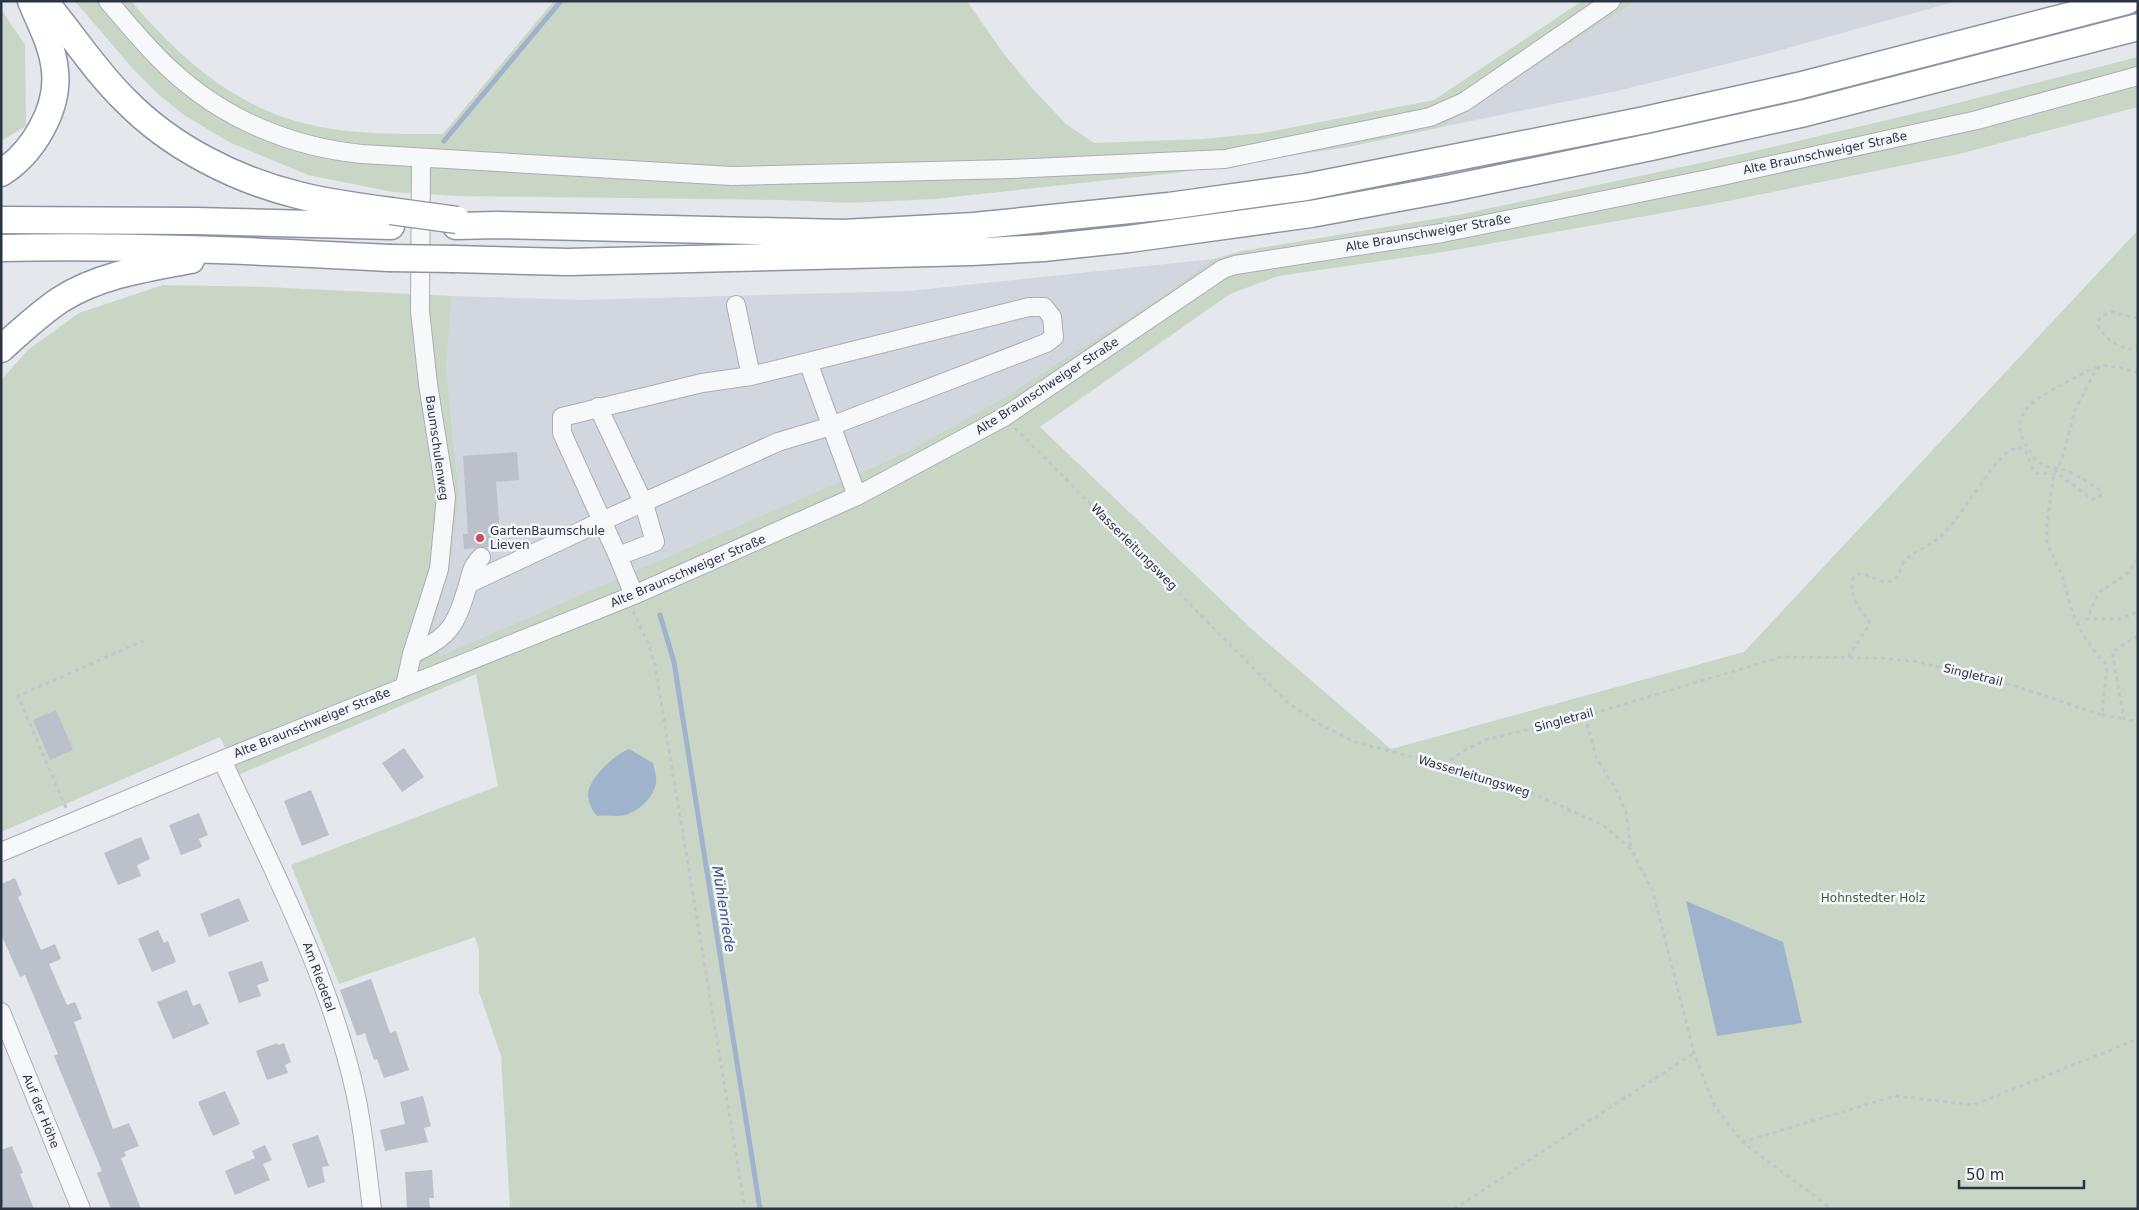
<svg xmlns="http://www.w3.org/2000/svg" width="2139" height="1210" viewBox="0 0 2139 1210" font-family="'DejaVu Sans',sans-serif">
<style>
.built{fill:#d2d6de}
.green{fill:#c9d6c5}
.water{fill:#9fb4cc}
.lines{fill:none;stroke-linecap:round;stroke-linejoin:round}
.stream{stroke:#9fb4cc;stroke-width:5}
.building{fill:#bbc0ca}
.minor-casing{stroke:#a9aeb7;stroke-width:20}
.highway-casing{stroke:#8b94a3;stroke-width:29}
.path{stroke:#c2c5cb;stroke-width:3;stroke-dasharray:4 4;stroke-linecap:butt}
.minor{stroke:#f7f8fa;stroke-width:18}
.highway{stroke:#fff;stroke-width:26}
.highway-bridge-casing{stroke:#8b94a3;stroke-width:29;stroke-linecap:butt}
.highway-bridge{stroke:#fff;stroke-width:26}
.poi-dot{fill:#d1495b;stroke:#f4f6f9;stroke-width:2}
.labels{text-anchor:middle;stroke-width:5;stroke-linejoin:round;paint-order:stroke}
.street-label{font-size:12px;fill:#2b3445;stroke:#f4f6f9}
.poi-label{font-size:12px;fill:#2b3445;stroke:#f4f6f9;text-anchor:start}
.park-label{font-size:12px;fill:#3f6138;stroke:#f4f6f9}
.water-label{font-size:14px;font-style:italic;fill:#34527a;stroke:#f4f6f9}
</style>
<rect width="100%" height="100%" fill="#e4e7ec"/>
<!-- built -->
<path class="built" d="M1636,1H1957L1770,53L1617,91L1442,127Z
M1214,259L1162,296L998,401L905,453L440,656L433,644L431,635L450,567L459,494L446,367L452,296L583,300L909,291Z"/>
<!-- green -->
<path class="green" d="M75,1H131C178,56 232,105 303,123C348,135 397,134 443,134L554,1H967L1003,53L1032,88L1066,124L1094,143L1203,139L1263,133L1434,100L1582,1H1636L1442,127L1348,147L1174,173L934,199L849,203L784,200L458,196L393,192L308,175L229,142L184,115L159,95L133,69Z
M1,9L25,45L26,126L1,141Z
M2138,57V107L1959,154L1713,204L1443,252L1278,276L1230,294L1040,427L1256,633L1391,749L1744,652L2138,230V1209H510L501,1056L479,992V950L475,937L339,984L291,865L498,786L476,674L238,775L220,737L1,832V380L29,349L79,313L163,285L266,287L452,296L446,367L459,494L450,567L431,635L440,656L905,453L998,401L1162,296L1214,259L1242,251L1458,215L1747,153L1938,108Z"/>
<!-- water -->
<path class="water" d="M629,749L653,763C654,769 657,776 656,783C653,800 634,816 617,816C610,816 604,815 597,816C592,810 588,802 588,794C589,778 614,755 629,749Z
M1686,901L1783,942L1802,1023L1717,1036Z"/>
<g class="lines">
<!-- stream -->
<path class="stream" d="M444,141L561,1
M660,615L674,662L760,1209"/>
</g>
<!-- building -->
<path class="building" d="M517,452L519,480L496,482L501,546L464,549L463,534H468L463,456Z
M56,710L73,750L50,760L33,720Z
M404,748L424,777L402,792L382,763Z
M311,790L329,835L302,846L284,801Z
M199,813L208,835L199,839L202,847L181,855L169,825Z
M141,837L150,859L137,865L141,876L118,885L104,853Z
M15,878L22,895L18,897L41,950L55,944L61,959L49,964L67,1005L75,1002L82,1019L74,1022L113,1129L129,1123L139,1146L124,1152L126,1156L121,1158L141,1209H111L97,1173L102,1171L54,1056L58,1054L25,975L20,977L1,934V884Z
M239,898L249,921L209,937L200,914Z
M158,930L164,943L168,941L176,962L152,972L138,939Z
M262,961L269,981L257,985L261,996L239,1003L228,972Z
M371,979L390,1033L396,1031L409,1070L384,1078L377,1059L374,1060L365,1033L357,1036L340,990Z
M187,990L193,1006L200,1003L209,1024L173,1039L157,1002Z
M277,1043L278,1045L284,1043L291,1062L285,1065L288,1073L267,1080L256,1051Z
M225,1091L240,1124L213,1136L198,1102Z
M423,1096L431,1126L424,1128L428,1142L385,1151L380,1130L405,1124L400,1102Z
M318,1135L329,1166L322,1167L325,1182L308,1188L292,1144Z
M265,1145L272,1160L263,1164L270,1180L235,1195L225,1171L255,1158L252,1151Z
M12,1146L23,1173L20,1174L34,1209H4L1,1202V1150Z
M432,1170L434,1198H429L430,1209H407L405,1172Z"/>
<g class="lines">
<!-- minor casing -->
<g class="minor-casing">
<path id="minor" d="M108,1C128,24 147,48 170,69C223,119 291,147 362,154L732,176L1010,169L1225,159L1430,117L1464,102L1611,1
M736,305L751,376
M808,362L857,496
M598,407L644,504L655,542L618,556L634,595
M468,584L602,521L778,442L831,426L1046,343L1054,337L1052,317L1044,307H1029L808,362L751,376L702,383L562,417V433L618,556
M412,654C451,637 456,624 468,585C472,571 470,570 481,557
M405,686L412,654L439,569L446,497L428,384L420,311L421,158
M222,760C272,868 331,979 356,1096C364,1133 367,1172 372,1209
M1,852L222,760L634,595L857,496L1004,417L1223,269L1235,265L1442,233L1708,179L1977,120L2138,76
M1,1012L81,1209"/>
</g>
<!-- highway casing -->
<g class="highway-casing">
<path id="highway" d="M44,1C72,34 95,71 126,101C171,147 236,180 298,195C329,203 360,207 391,211
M1,173C33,153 59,109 55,71C53,46 40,23 31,1
M1,220L196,221L391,226
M456,226L497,225L843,233L974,226L1169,206L1306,187L1645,120L1798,86L2127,1
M1,248C131,245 260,251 389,258
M454,259L568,262L971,252L1043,248L1129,239L1311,214L1447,189L1651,147L1805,113L2138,27
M1,349C20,332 39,314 60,300C99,275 147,268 191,260"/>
</g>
<!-- path -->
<path class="path" d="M2138,318L2111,312L2100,317L2098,326C2108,343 2119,347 2138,350
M1015,428L1286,701L1318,723L1355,742L1444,765L1523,789L1603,825L1631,849L1653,892L1694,1053L1714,1105L1742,1142L1832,1209
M2138,559L2126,575L2099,592L2087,619H2122L2138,611
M633,611L647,641L655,665L745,1209
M2138,636L2112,652L2124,719L2138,722
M1848,657L1870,624C1868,619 1864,616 1861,611C1854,602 1849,586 1854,576C1869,568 1879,588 1894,580C1900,576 1900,566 1905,561C1914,551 1927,547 1937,539C1951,529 1961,512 1971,498C1979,487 2006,443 2021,448C2029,450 2029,467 2036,473L2058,474L2092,499L2099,498L2101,494L2100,490C2089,483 2079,476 2067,471C2058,467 2049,469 2041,464C2034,460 2030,450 2025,443C2007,413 2038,398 2059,386C2073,379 2086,371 2100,366
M2102,715L2124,719
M1585,716L1596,757L1617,791L1626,812L1631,848
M1444,765L1463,751L1488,739L1585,716L1781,657L1882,658L1919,662L2008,684L2102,715L2107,665L2099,657L2085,638L2073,614L2062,575L2047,543V522L2054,474L2062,459L2075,411L2093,375L2101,365L2122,368L2138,373
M66,808L18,696L145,640
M1742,1142L1895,1096L1973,1105L2138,1039
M1454,1209L1694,1053"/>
<!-- minor -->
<use href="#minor" class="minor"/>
<!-- highway -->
<use href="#highway" class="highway"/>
<!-- highway-bridge casing -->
<g class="highway-bridge-casing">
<path id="highway-bridge" d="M391,211L457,220
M389,258L454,259"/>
</g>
<!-- highway-bridge -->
<use href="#highway-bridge" class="highway-bridge"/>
</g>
<!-- markers -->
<circle class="poi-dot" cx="480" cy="538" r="5"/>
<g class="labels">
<!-- street labels -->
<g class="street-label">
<text transform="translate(1825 153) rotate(-12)" y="4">Alte Braunschweiger Straße</text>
<text transform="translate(1428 233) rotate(-10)" y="4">Alte Braunschweiger Straße</text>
<text transform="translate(1047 386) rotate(-33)" y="4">Alte Braunschweiger Straße</text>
<text transform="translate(437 448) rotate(82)" y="4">Baumschulenweg</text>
<text transform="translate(1134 547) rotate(45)" y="4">Wasserleitungsweg</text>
<text transform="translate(688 571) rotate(-23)" y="4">Alte Braunschweiger Straße</text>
<text transform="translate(1973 675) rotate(14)" y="4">Singletrail</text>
<text transform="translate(1564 720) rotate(-15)" y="4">Singletrail</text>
<text transform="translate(312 723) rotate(-22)" y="4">Alte Braunschweiger Straße</text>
<text transform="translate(1474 776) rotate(17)" y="4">Wasserleitungsweg</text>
<text transform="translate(319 977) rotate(70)" y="4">Am Riedetal</text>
<text transform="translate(41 1111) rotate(68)" y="4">Auf der Höhe</text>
</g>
<!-- poi labels -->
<g class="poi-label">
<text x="490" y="535">GartenBaumschule<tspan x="490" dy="14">Lieven</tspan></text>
</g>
<!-- park labels -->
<g class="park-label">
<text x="1873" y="902">Hohnstedter Holz</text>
</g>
<!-- water labels -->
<g class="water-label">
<text transform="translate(724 909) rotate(81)" y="5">Mühlenriede</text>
</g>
</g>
<!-- border -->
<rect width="2139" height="1210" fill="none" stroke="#2b3445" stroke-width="5"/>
<!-- scale -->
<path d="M1959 1180v8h125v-8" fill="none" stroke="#2b3445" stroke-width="2.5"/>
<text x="1966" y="1180" font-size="15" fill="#2b3445" stroke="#f4f6f9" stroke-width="4" paint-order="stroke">50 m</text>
</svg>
